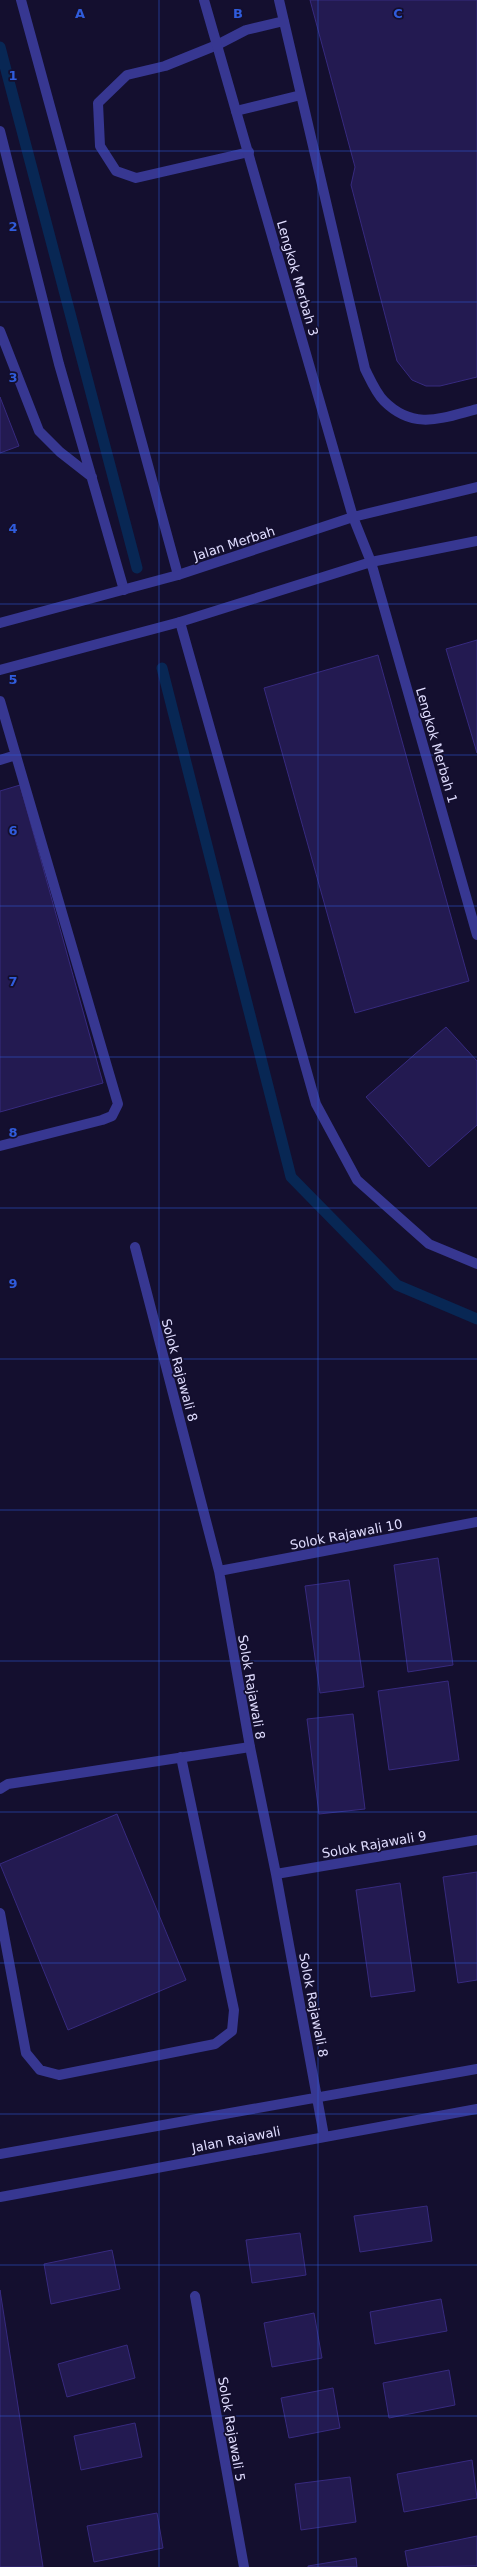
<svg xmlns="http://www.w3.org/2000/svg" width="477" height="2567" viewBox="0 0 477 2567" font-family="'DejaVu Sans',sans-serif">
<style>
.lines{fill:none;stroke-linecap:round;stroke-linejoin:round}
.stream{stroke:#082754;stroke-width:11}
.building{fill:#231a51;stroke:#372a7f}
.lane{stroke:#373791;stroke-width:10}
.street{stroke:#373791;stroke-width:10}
.grid{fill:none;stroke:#305cdc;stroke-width:1;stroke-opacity:0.55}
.labels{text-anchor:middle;stroke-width:3.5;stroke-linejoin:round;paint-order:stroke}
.street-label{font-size:13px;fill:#e0ddff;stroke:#140f2f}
.grid-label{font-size:13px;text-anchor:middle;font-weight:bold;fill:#305cdc;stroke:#140f2f;stroke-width:3.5;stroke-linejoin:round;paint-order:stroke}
</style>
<rect width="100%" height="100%" fill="#140f2f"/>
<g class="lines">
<!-- stream -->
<path class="stream" d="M0,47L137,568
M162,668L291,1177L397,1285L477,1319"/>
</g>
<!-- building -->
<path class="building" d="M310,0H477V377L440,386H426L412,380L397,361L351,185L355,167Z
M0,397L19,446L0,453Z
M477,640V753L446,649Z
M378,655L469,981L355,1013L264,688Z
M20,785L103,1083L0,1112V791Z
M446,1027L477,1061V1125L429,1167L366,1097Z
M438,1558L453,1665L408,1672L394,1565Z
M349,1580L364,1687L320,1693L305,1586Z
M448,1681L459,1760L389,1770L378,1691Z
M353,1714L365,1809L319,1814L307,1719Z
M117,1814L186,1980L68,2030L0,1864Z
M477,1872V1980L458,1983L443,1877Z
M400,1883L415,1991L371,1997L356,1890Z
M427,2206L432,2241L360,2252L354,2216Z
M300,2233L306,2275L252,2283L246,2240Z
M112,2250L120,2289L51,2304L44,2264Z
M0,2290L43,2567H0Z
M441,2299L447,2331L375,2344L370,2312Z
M314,2313L322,2358L272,2367L264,2323Z
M127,2345L135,2378L67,2397L58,2364Z
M449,2370L455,2405L389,2418L383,2383Z
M333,2388L340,2428L289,2438L281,2398Z
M135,2423L142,2457L81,2470L74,2436Z
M472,2460L477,2498L404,2512L397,2474Z
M350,2477L356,2522L301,2530L295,2484Z
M157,2513L163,2548L94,2562L87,2526Z
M477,2536V2566L408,2567L405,2551Z
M356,2558L357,2567H308V2566Z"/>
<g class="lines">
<!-- lane -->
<path class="lane" d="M21,0L178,575
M279,0L365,369C370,379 376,393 384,401C414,431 442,418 477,409
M236,111L301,95
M0,131L59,364L124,590
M249,152L136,178L116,171L100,146L98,103L127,75L165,66L217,45L246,30L284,21
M0,331L39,431L60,452L92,477
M180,622L316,1104L357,1180L429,1244L477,1264
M0,701L118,1104L112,1116L102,1120L0,1146
M0,760L16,755
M0,1789L8,1784L250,1747
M0,1913L26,2053L40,2070L59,2075L215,2044L232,2031L234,2010L181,1757"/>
<!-- street -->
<path class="street" d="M204,0L353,517L371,562L477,935
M0,623L178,575L353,517L477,487
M0,670L180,622L371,562L477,541
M135,1247L219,1571L250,1747L276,1874L324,2136
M219,1571L477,1522
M276,1874L477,1840
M0,2154L477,2069
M0,2197L477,2109
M195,2296L244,2567"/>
</g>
<!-- grid -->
<path class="grid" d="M159,0V2567M318,0V2567M0,151H477M0,302H477M0,453H477M0,604H477M0,755H477M0,906H477M0,1057H477M0,1208H477M0,1359H477M0,1510H477M0,1661H477M0,1812H477M0,1963H477M0,2114H477M0,2265H477M0,2416H477"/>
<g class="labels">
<!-- street labels -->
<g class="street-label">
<text transform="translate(298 278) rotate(74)" y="5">Lengkok Merbah 3</text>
<text transform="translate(234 543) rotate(-18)" y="5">Jalan Merbah</text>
<text transform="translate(437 745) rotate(74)" y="5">Lengkok Merbah 1</text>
<text transform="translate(180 1370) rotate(75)" y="5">Solok Rajawali 8</text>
<text transform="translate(346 1534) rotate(-11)" y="5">Solok Rajawali 10</text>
<text transform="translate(252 1687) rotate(80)" y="5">Solok Rajawali 8</text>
<text transform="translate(374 1844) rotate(-10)" y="5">Solok Rajawali 9</text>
<text transform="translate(314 2005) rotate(79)" y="5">Solok Rajawali 8</text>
<text transform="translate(236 2139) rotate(-11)" y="5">Jalan Rajawali</text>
<text transform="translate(232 2429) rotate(80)" y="5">Solok Rajawali 5</text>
</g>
</g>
<g class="grid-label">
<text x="80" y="18">A</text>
<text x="238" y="18">B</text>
<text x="398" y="18">C</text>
<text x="13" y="80">1</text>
<text x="13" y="231">2</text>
<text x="13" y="382">3</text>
<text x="13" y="533">4</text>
<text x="13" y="684">5</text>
<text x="13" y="835">6</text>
<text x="13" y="986">7</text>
<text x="13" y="1137">8</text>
<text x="13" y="1288">9</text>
</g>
</svg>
